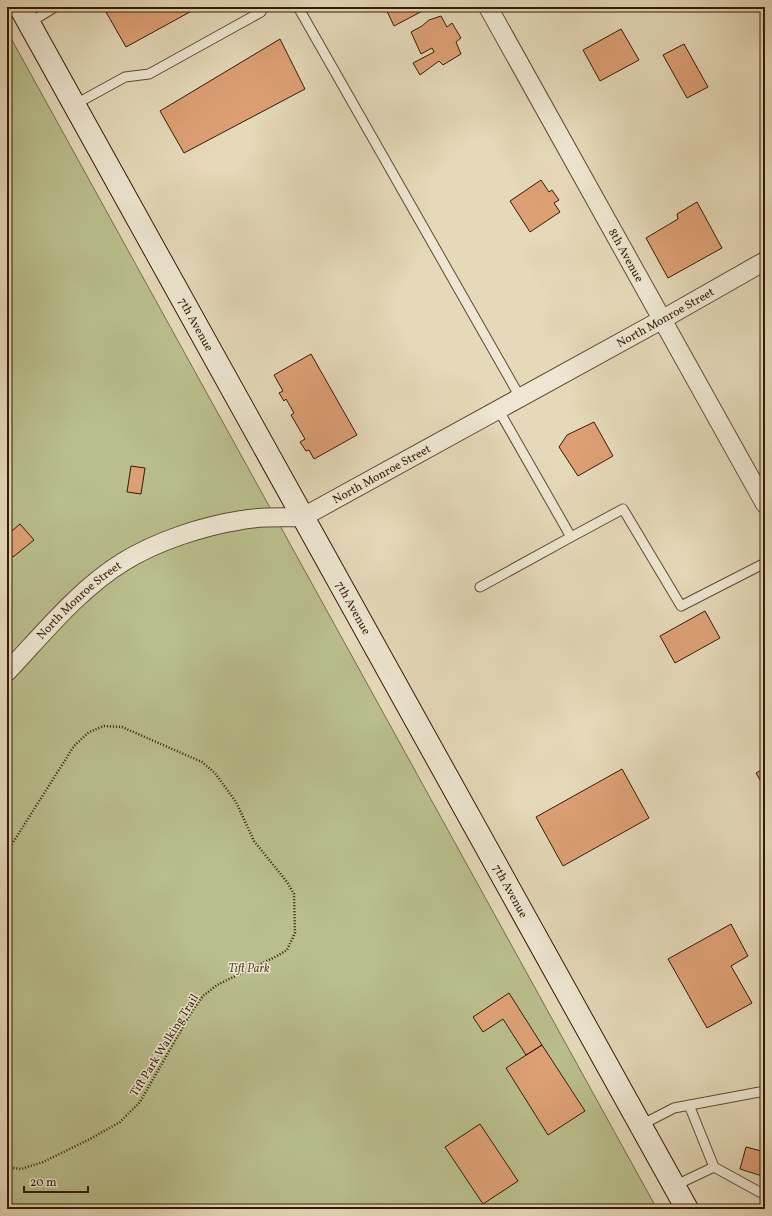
<svg xmlns="http://www.w3.org/2000/svg" width="772" height="1216" viewBox="0 0 772 1216" font-family="Vollkorn,serif">
<style>
.green{fill:#b9be8c;stroke:#776c48}
.building{fill:#dda075;stroke:#351b03}
.lines{fill:none;stroke-linecap:round;stroke-linejoin:round}
.lane-casing{stroke:#614a30;stroke-width:11}
.street-casing{stroke:#614a30;stroke-width:20}
.secondary-casing{stroke:#351b03;stroke-width:24}
.path{stroke:#351b03;stroke-width:2.5;stroke-dasharray:1 2;stroke-linecap:butt}
.lane{stroke:#eee6d2;stroke-width:9}
.street{stroke:#eee6d2;stroke-width:18}
.secondary{stroke:#eee6d2;stroke-width:22}
.labels{text-anchor:middle;stroke-width:3;stroke-linejoin:round;paint-order:stroke}
.street-label{font-size:12px;fill:#351b03;stroke:#eee6d2}
.park-label{font-size:12px;font-style:italic;fill:#5d4c2c;stroke:#eee6d2}
</style>
<rect width="100%" height="100%" fill="#e5d9b9"/>
<filter id="stains"><feTurbulence type="fractalNoise" baseFrequency=".005" numOctaves="4"/><feColorMatrix values="0 0 0 0 .2 0 0 0 0 .09 0 0 0 0 .02 0 0 0 .5 -.17"/></filter>
<radialGradient id="worn" r=".72"><stop offset=".6" stop-color="#630" stop-opacity="0"/><stop offset="1" stop-color="#630" stop-opacity=".3"/></radialGradient>
<!-- green -->
<path class="green" d="M7,31L657,1209H7Z"/>
<!-- building -->
<path class="building" d="M115,7H199L126,47L106,12Z
M385,7H428V8L394,26Z
M441,16L447,27L452,23L461,38L456,42L461,54L443,65L439,61L420,75L413,63L434,52L432,48L421,54L411,32L422,26L429,20Z
M621,29L639,60L600,81L583,50Z
M280,39L305,89L184,153L160,111Z
M684,44L708,87L687,98L663,55Z
M541,180L549,192L552,190L559,200L554,203L560,212L530,232L510,201Z
M697,202L722,248L668,278L646,238L678,219L677,214Z
M311,354L357,435L314,459L309,450L306,451L300,442L305,439L291,415L294,413L286,399L284,401L279,393L283,391L274,375Z
M594,422L613,456L578,476L559,447L567,435Z
M131,466L145,468L141,494L127,492Z
M20,524L34,540L13,557L7,550V535Z
M705,611L720,638L675,663L660,636Z
M765,768V789L756,773Z
M622,769L649,818L563,866L536,817Z
M731,924L748,956L731,966L752,1003L707,1028L668,959Z
M509,993L542,1045L526,1055L503,1019L483,1032L473,1017Z
M542,1045L585,1111L548,1135L506,1068Z
M480,1124L518,1181L483,1204L445,1147Z
M746,1147L765,1152V1177L740,1169Z"/>
<g class="lines">
<!-- lane casing -->
<g class="lane-casing">
<path id="lane" d="M298,7L520,397
M29,23L55,7
M74,105L125,77L149,74L261,12
M498,409L571,537L623,509L681,606L765,563
M480,587L571,537
M689,1105L714,1167
M641,1125L674,1108L765,1091
M674,1186L714,1167L765,1195"/>
</g>
<!-- street casing -->
<g class="street-casing">
<g id="street">
<path id="s1" d="M488,7L765,504"/>
<path id="s2" d="M7,672C43,634 78,590 123,562C157,541 203,526 242,520C262,516 283,518 303,517L663,319L765,261"/>
</g>
</g>
<!-- secondary casing -->
<g class="secondary-casing">
<g id="secondary">
<path id="s3" d="M20,7L687,1209"/>
</g>
</g>
<!-- path -->
<path class="path" d="M7,852L74,746L89,732L104,726L122,727L202,762L215,773L236,802L254,841L287,882L294,894L295,933L287,950L277,956L217,985L203,996L192,1011L140,1102L120,1122L90,1139L43,1162L21,1169L7,1167"/>
<!-- lane -->
<use href="#lane" class="lane"/>
<!-- street -->
<use href="#street" class="street"/>
<!-- secondary -->
<use href="#secondary" class="secondary"/>
</g>
<g class="labels">
<!-- street labels -->
<g class="street-label">
<text dy="4" stroke="none"><textPath href="#s1" startOffset="284">8th Avenue</textPath></text>
<text dy="4" stroke="none"><textPath href="#s2" startOffset="762">North Monroe Street</textPath></text>
<text dy="4" stroke="none"><textPath href="#s3" startOffset="363">7th Avenue</textPath></text>
<text dy="4" stroke="none"><textPath href="#s2" startOffset="438">North Monroe Street</textPath></text>
<text dy="4" stroke="none"><textPath href="#s2" startOffset="102">North Monroe Street</textPath></text>
<text dy="4" stroke="none"><textPath href="#s3" startOffset="687">7th Avenue</textPath></text>
<text dy="4" stroke="none"><textPath href="#s3" startOffset="1011">7th Avenue</textPath></text>
<text transform="translate(164 1045) rotate(-58)" y="4">Tift Park Walking Trail</text>
</g>
<!-- park labels -->
<g class="park-label">
<text x="249" y="972">Tift Park</text>
</g>
</g>
<!-- margin -->
<rect width="772" height="1216" fill="none" stroke="#e5d9b9" stroke-width="24"/>
<rect x="8" y="8" width="756" height="1200" fill="none" stroke="#351b03" stroke-width="2"/>
<rect x="12" y="12" width="748" height="1192" fill="none" stroke="#351b03"/>
<!-- scale -->
<path d="M24 1186v6h64v-6" fill="none" stroke="#351b03" stroke-width="2"/>
<text x="30" y="1186" font-size="12" fill="#351b03" stroke="#eee6d2" stroke-width="3" paint-order="stroke">20 m</text>
<rect width="100%" height="100%" filter="url(#stains)"/>
<rect width="100%" height="100%" fill="url(#worn)"/>
</svg>
